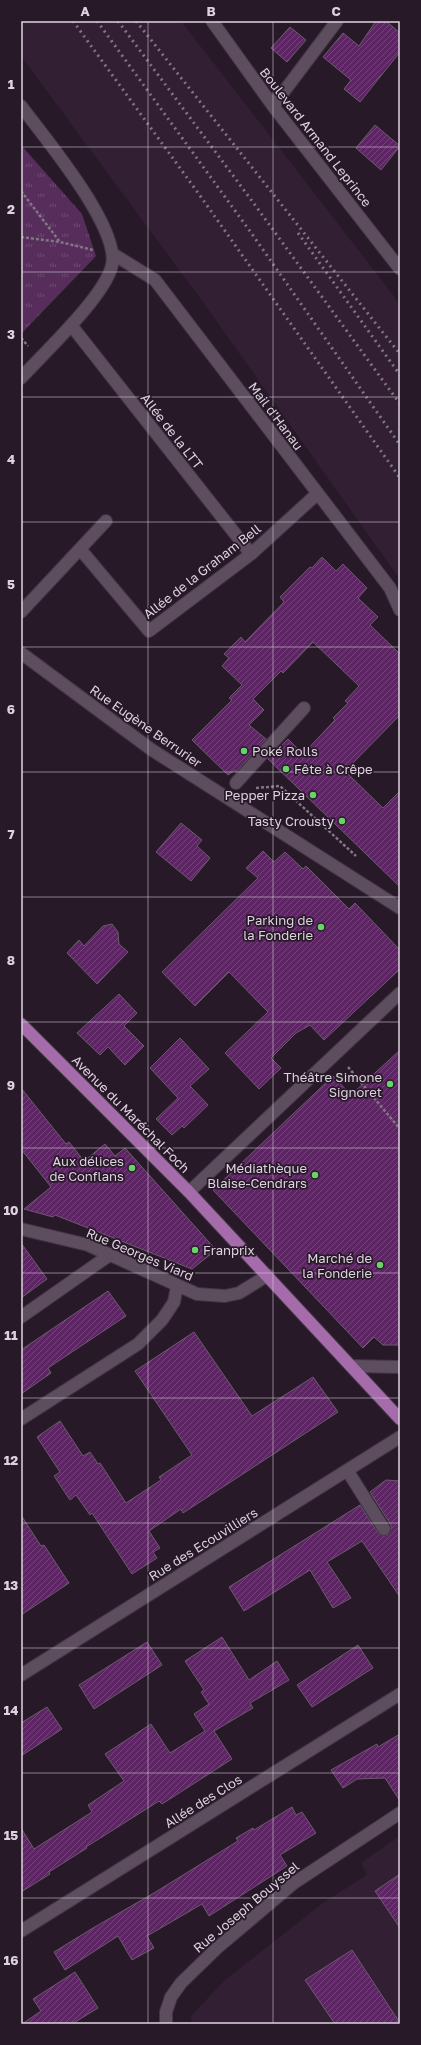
<svg xmlns="http://www.w3.org/2000/svg" width="421" height="2045" viewBox="0 0 421 2045" font-family="'Golos Text',sans-serif">
<style>
.built{fill:#321f34}
.grass{fill:url(#grass-tufts)}
.building{fill:url(#building-hatch);stroke:#6b5a6d}
.lines{fill:none;stroke-linecap:round;stroke-linejoin:round}
.minor-casing{stroke:#413643;stroke-width:14}
.major-casing{stroke:#413643;stroke-width:14}
.path{stroke:#837684;stroke-width:2.5;stroke-dasharray:3 2;stroke-linecap:butt}
.minor{stroke:#5e4d5f;stroke-width:12}
.major{stroke:#a56bab;stroke-width:12}
.rail{stroke:#817482;stroke-width:3;stroke-dasharray:2 4;stroke-linecap:butt}
.grid{fill:none;stroke:#ddd3de;stroke-width:1;stroke-opacity:0.55}
.poi-dot{fill:#66d466;stroke:#281929;stroke-width:1.5}
.labels{text-anchor:middle;stroke-width:3.5;stroke-linejoin:round;paint-order:stroke}
.street-label{font-size:13px;fill:#ddd3de;stroke:#281929}
.poi-label{font-size:13px;fill:#ddd3de;stroke:#281929;text-anchor:end}
.neatline{fill:none;stroke:#ddd3de;stroke-width:1.5}
.grid-label{font-size:13px;text-anchor:middle;font-weight:bold;fill:#ddd3de}
</style>
<defs>
<pattern id="grass-tufts" width="24" height="20" patternUnits="userSpaceOnUse"><rect width="24" height="20" fill="#572e5b"/><path d="M3 7l-1-3M5 7V3M7 7l1-3M15 17l-1-3M17 17v-4M19 17l1-3" fill="none" stroke="#6f4b72"/></pattern>
<pattern id="building-hatch" width="6" height="6" patternUnits="userSpaceOnUse"><rect width="6" height="6" fill="#5d2564"/><path d="M-1 1l2-2M0 6l6-6M5 7l2-2" fill="none" stroke="#74447a"/></pattern>
</defs>
<rect width="100%" height="100%" fill="#281929"/>
<!-- built -->
<path class="built" d="M21,21H181L400,304V579L197,294L21,56Z
M400,1836V2024H192L191,2016L225,1980L323,1903L367,1875L361,1863Z"/>
<!-- grass -->
<path class="grass" d="M21,145L82,214L96,256L21,334Z"/>
<!-- building -->
<path class="building" d="M376,21H386L400,33V52L360,102L344,89L351,80L323,57L343,33L359,46Z
M290,27L306,40L287,62L271,48Z
M375,125L400,146L381,170L356,148Z
M322,557L336,571L343,564L367,588L358,598L378,617L370,625L400,654V715L345,771L383,808L400,791V887L268,759L288,739L303,754L335,720L333,718L348,703L345,701L359,686L313,642L283,673L281,671L253,699L264,710L249,725L266,739L236,772L235,770L228,775L192,740L232,700L229,698L242,685L222,666L229,658L224,654L241,637L245,642L284,602L280,597L310,567L312,568Z
M181,823L202,840L197,846L210,858L191,881L156,852Z
M263,851L274,862L285,852L303,869L306,866L349,909L355,903L400,950V969L324,1040L310,1025L296,1033L271,1058L281,1068L259,1089L225,1053L268,1012L229,972L195,1006L162,972L258,878L246,868Z
M112,924L118,932L119,944L128,952L97,984L67,953L79,940L84,946L103,926Z
M119,994L137,1013L124,1026L144,1046L125,1065L108,1047L100,1055L77,1033Z
M180,1038L209,1069L190,1086L208,1105L184,1128L182,1126L172,1135L156,1119L178,1098L150,1068Z
M400,1050V1345H383L374,1337L363,1348L213,1190L333,1076L351,1095Z
M21,1088L66,1144L69,1142L84,1161L105,1144L115,1156L125,1148L216,1250L192,1269L55,1215L53,1217L24,1209L51,1187L21,1149Z
M21,1243L47,1279L21,1298Z
M108,1291L126,1316L48,1368L51,1373L21,1394V1350Z
M194,1332L252,1416L313,1377L338,1412L183,1513L181,1509L149,1531L160,1548L153,1552L157,1558L132,1574L92,1513L90,1515L76,1495L70,1500L54,1476L60,1472L37,1437L60,1421L83,1456L90,1452L98,1464L100,1463L126,1503L161,1480L159,1477L192,1455L135,1371Z
M386,1480L400,1481V1597L362,1541L327,1562L351,1598L333,1608L310,1570L244,1611L229,1587L360,1505L378,1533L384,1536L388,1535L391,1529V1525L370,1492Z
M21,1515L41,1546L44,1545L69,1583L21,1615Z
M222,1637L249,1680L277,1661L289,1680L250,1703L253,1708L214,1731L232,1759L162,1804L159,1801L86,1847L87,1848L49,1872L50,1874L21,1892V1828L34,1849L92,1812L88,1805L124,1781L105,1754L151,1724L170,1753L205,1731L194,1714L209,1704L201,1692L204,1690L185,1661Z
M147,1642L162,1665L94,1709L79,1685Z
M358,1645L373,1668L312,1707L297,1685Z
M47,1707L62,1729L21,1756V1723Z
M400,1734V1801L385,1778L357,1779L343,1788L331,1770L377,1744L378,1747Z
M292,1807L296,1815L302,1812L316,1833L280,1855L287,1866L209,1916L202,1904L147,1936L154,1948L132,1960L118,1936L65,1970L54,1952L93,1928L154,1893L238,1841L236,1838L253,1828L254,1830Z
M400,1874V1928L375,1891Z
M352,1950L400,2023V2024H335L305,1980Z
M75,1972L98,2008L72,2024H22L41,2011L33,1999Z"/>
<g class="lines">
<!-- minor casing -->
<g class="minor-casing">
<path id="minor" d="M212,21L273,106L400,269
M21,106C44,137 120,227 112,265C106,295 44,353 21,378
M273,106L337,21
M113,254L155,280L390,588L400,610
M71,325L251,554
M80,549L149,631L251,554L317,494
M21,612L106,521
M21,653L152,750L400,908
M236,783L304,708
M189,1192L400,993
M21,1229L88,1245L197,1294L225,1296L239,1293L268,1275
M21,1317L111,1254
M351,1366L400,1367
M21,1419L138,1344L162,1320L174,1302L177,1286
M347,1470L384,1529
M21,1675L400,1437
M21,1931L400,1694
M166,2024V2012L171,1997L181,1983L217,1948L294,1883L400,1813"/>
</g>
<!-- major casing -->
<g class="major-casing">
<path id="major" d="M21,1024L189,1192L400,1419"/>
</g>
<!-- path -->
<path class="path" d="M21,191L60,242
M21,237L60,242L93,250
M21,338L28,346
M256,788L280,786L356,856
M348,1067L400,1129"/>
<!-- minor -->
<use href="#minor" class="minor"/>
<!-- major -->
<use href="#major" class="major"/>
<!-- rail -->
<path class="rail" d="M73,21L201,197L400,478
M97,21L252,234L400,445
M118,21L255,205L400,404
M136,21L400,354
M298,233L400,375"/>
</g>
<!-- grid -->
<path class="grid" d="M148,21V2024M273,21V2024M21,147H400M21,272H400M21,397H400M21,522H400M21,647H400M21,772H400M21,897H400M21,1022H400M21,1148H400M21,1273H400M21,1398H400M21,1523H400M21,1648H400M21,1773H400M21,1898H400"/>
<!-- markers -->
<g class="poi-dot">
<circle cx="244" cy="751" r="4"/>
<circle cx="286" cy="769" r="4"/>
<circle cx="313" cy="795" r="4"/>
<circle cx="342" cy="821" r="4"/>
<circle cx="321" cy="927" r="4"/>
<circle cx="390" cy="1084" r="4"/>
<circle cx="132" cy="1168" r="4"/>
<circle cx="315" cy="1175" r="4"/>
<circle cx="195" cy="1250" r="4"/>
<circle cx="380" cy="1265" r="4"/>
</g>
<g class="labels">
<!-- street labels -->
<g class="street-label">
<text transform="translate(316 137) rotate(52)" y="5">Boulevard Armand Leprince</text>
<text transform="translate(276 416) rotate(53)" y="5">Mail d'Hanau</text>
<text transform="translate(172 431) rotate(52)" y="5">Allée de la LTT</text>
<text transform="translate(202 571) rotate(-38)" y="5">Allée de la Graham Bell</text>
<text transform="translate(146 726) rotate(35)" y="5">Rue Eugène Berrurier</text>
<text transform="translate(131 1114) rotate(45)" y="5">Avenue du Maréchal Foch</text>
<text transform="translate(140 1254) rotate(23)" y="5">Rue Georges Viard</text>
<text transform="translate(203 1544) rotate(-32)" y="5">Rue des Ecouvilliers</text>
<text transform="translate(203 1801) rotate(-32)" y="5">Allée des Clos</text>
<text transform="translate(246 1907) rotate(-40)" y="5">Rue Joseph Bouyssel</text>
</g>
<!-- poi labels -->
<g class="poi-label">
<text x="252" y="756" text-anchor="start">Poké Rolls</text>
<text x="294" y="774" text-anchor="start">Fête à Crêpe</text>
<text x="305" y="800">Pepper Pizza</text>
<text x="334" y="826">Tasty Crousty</text>
<text x="313" y="925">Parking de<tspan x="313" dy="15">la Fonderie</tspan></text>
<text x="382" y="1082">Théâtre Simone<tspan x="382" dy="15">Signoret</tspan></text>
<text x="124" y="1166">Aux délices<tspan x="124" dy="15">de Conflans</tspan></text>
<text x="307" y="1173">Médiathèque<tspan x="307" dy="15">Blaise-Cendrars</tspan></text>
<text x="203" y="1255" text-anchor="start">Franprix</text>
<text x="372" y="1263">Marché de<tspan x="372" dy="15">la Fonderie</tspan></text>
</g>
</g>
<!-- border -->
<rect width="421" height="2045" fill="none" stroke="#281929" stroke-width="44"/>
<rect x="22" y="22" width="377" height="2001" class="neatline"/>
<g class="grid-label">
<text x="85" y="16">A</text>
<text x="211" y="16">B</text>
<text x="336" y="16">C</text>
<text x="11" y="89">1</text>
<text x="11" y="214">2</text>
<text x="11" y="339">3</text>
<text x="11" y="464">4</text>
<text x="11" y="589">5</text>
<text x="11" y="714">6</text>
<text x="11" y="839">7</text>
<text x="11" y="965">8</text>
<text x="11" y="1090">9</text>
<text x="11" y="1215">10</text>
<text x="11" y="1340">11</text>
<text x="11" y="1465">12</text>
<text x="11" y="1590">13</text>
<text x="11" y="1715">14</text>
<text x="11" y="1840">15</text>
<text x="11" y="1965">16</text>
</g>
</svg>
